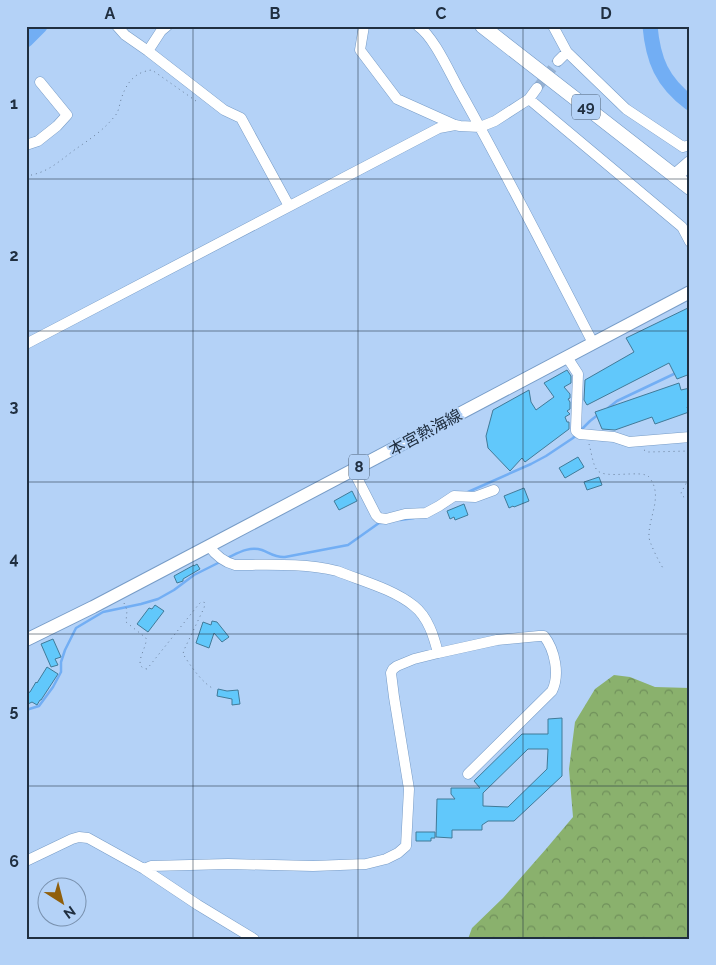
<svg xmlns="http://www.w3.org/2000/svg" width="716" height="965" viewBox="0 0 716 965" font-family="Raleway,'Noto Sans JP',sans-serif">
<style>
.forest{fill:url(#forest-crowns)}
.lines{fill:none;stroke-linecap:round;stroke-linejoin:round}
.stream{stroke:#72aef4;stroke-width:2.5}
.river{stroke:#72aef4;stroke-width:15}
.building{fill:#61c8fb;stroke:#417a98;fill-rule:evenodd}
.minor-tunnel{stroke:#96b1d2;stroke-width:10;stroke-dasharray:10 5;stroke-linecap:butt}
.minor-casing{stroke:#779cc7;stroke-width:11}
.major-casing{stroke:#779cc7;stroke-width:14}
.highway-casing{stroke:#779cc7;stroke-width:15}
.path{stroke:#697f9a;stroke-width:1;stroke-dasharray:1 4;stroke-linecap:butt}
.minor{stroke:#fff;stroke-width:10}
.major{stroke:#fff;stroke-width:12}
.highway{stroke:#fff;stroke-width:14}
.grid{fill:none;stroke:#202f40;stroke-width:1;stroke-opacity:0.55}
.labels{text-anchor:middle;stroke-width:4.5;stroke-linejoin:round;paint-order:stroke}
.shield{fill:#b4d2f7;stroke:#4c6077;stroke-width:1}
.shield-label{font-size:15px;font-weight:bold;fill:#202f40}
.street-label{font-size:16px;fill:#202f40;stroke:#b4d2f7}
.neatline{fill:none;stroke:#202f40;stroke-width:2}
.grid-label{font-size:16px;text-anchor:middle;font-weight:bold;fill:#202f40}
</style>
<defs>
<pattern id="forest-crowns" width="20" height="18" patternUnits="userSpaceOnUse" patternTransform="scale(1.25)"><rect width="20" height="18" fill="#8ab16d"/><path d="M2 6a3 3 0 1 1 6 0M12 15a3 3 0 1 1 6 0" fill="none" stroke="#70905b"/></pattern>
</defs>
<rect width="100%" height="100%" fill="#b4d2f7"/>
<!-- forest -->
<path class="forest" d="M614,675L630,677L655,687L690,688V939H468L472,928L503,898L546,849L573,817L569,769L575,722L595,689Z"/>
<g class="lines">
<!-- stream -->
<path class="stream" d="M608,408L617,401L676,373
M581,430L590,421L599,414
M468,492L531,464L546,456L573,438L577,434
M400,520L414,518
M227,558C238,553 249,546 262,550C270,553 276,558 285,557L348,545L379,523H382
M26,710L39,706L53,687L61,672V662L65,650L76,628L103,612L141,604L158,599L174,590L194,575L220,562"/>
<!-- river -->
<path class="river" d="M650,26C653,60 662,82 690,103
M26,40L40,26"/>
</g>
<!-- building -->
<path class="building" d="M690,307V374L677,379L669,363L587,405L584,400L585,380L634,352L626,338Z
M567,370L571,376V383L564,387L570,394V398L568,399L570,402V409L567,411L570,414L565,417L567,422H569V429L525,462L522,458L510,471L488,448L486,436L493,410L529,390L531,402L536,410L554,397L544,383Z
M679,383L681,390L690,388V406L687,407L689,412L655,424L652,417L615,430L602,429L595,412Z
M578,457L584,467L565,478L559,468Z
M599,477L602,485L587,490L584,482Z
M524,488L529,501L514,507L513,506L509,508L504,496Z
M352,491L357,501L339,510L334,501Z
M464,504L468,515L455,520L454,517L450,519L447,511Z
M197,564L200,569L183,579V581L177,583L174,576L194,565V566Z
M155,605L164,611L148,632L137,624L149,608L152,609Z
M212,621L217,622L229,637L222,642L214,633L209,648L196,643L203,622L211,625Z
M53,639L61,657L55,659L58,665L51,667L41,644Z
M47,667L58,674L41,700H40L37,705L32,702L26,705V694L30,692L36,682L37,683Z
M218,689L227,691L238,690L240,704L232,705V699L217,696Z
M562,718V776L514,821H488L482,825V830H452V838L436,837L437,799H455L451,794V788H480L474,781L522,734H548V719ZM528,749H548L547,769L508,807L483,806V793Z
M416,832H435V838H431V841H416Z"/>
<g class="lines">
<!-- minor-tunnel -->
<path class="minor-tunnel" d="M537,88L558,61"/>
<!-- minor casing -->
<g class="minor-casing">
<path id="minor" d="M117,26L125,35L148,51L224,110L241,118L289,206
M364,26L360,50L397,99L455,125L460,126L480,127L495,121L529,99L537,88
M418,26C435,38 450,74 461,93C507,175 550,260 593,343
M553,26L567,52L558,61
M148,51L161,31L167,26
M567,52L626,109L683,147L690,145
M529,99L682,227L690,242
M26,145L38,141L57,126L67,115L40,82
M26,344L439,128L455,125
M567,357L578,374L576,428V431L580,434L614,437L629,442L690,437
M353,470L376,515L379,518L386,519L405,514L426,513L439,506L454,496L475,497L494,490
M209,546C216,556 224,562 235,565C269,565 304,563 337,571C362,581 393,589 414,606C428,617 434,637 438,653
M26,861L72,839L79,837L88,838L144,869L198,905L254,939
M144,869L151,866L228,864L313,866L366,864L386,859L398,853L406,846L409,789L394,697L391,673L393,669L397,666L414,659L438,653L497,640L539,636H544C555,650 560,675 552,691L468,774"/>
</g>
<!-- major casing -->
<g class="major-casing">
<path id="major" d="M26,640L93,607L209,546L690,292"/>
</g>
<!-- highway casing -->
<g class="highway-casing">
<path id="highway" d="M482,26L690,188
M675,176L690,163"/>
</g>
<!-- path -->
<path class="path" d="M26,176C47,173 57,163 73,151C87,141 103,131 114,117C118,113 119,108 120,103C125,85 133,72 152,70L196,101
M589,444C591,450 593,466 597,470C605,480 642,469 649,477C664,496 648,517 649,537C649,542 660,564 663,568
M644,450L648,452L690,451
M689,498C685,498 682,497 681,493L690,476
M124,603L127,610L126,622L146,638C148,647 131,667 147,669L199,604L201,602H204L205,604L204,608L184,650L183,654C190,665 202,683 214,689"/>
<!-- minor -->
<use href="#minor" class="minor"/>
<!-- major -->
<use href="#major" class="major"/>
<!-- highway -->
<use href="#highway" class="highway"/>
</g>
<!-- grid -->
<path class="grid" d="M193,26V939M358,26V939M523,26V939M26,179H690M26,331H690M26,482H690M26,634H690M26,786H690"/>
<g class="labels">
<!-- shield labels -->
<g class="shield">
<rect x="572" y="94.5" width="28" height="25" rx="4"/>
<rect x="349" y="454.5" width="20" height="25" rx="4"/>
</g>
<g class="shield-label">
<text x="586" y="112">49</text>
<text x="359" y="472">8</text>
</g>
<!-- street labels -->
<g class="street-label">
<text transform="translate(425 432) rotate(-28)" y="6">本宮熱海線</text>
</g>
</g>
<!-- border -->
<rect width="716" height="965" fill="none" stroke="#b4d2f7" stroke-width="55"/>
<!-- north arrow -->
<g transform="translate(62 902) rotate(144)"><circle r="24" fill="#b4d2f7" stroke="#7991ae"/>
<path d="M0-4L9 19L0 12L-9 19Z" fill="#905f0c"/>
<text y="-8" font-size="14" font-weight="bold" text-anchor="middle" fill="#202f40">N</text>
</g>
<rect x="28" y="28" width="660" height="910" class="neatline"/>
<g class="grid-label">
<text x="110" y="19">A</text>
<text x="275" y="19">B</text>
<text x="441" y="19">C</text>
<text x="606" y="19">D</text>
<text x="14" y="109">1</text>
<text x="14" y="261">2</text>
<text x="14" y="412">3</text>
<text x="14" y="564">4</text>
<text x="14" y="716">5</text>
<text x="14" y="867">6</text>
</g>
</svg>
